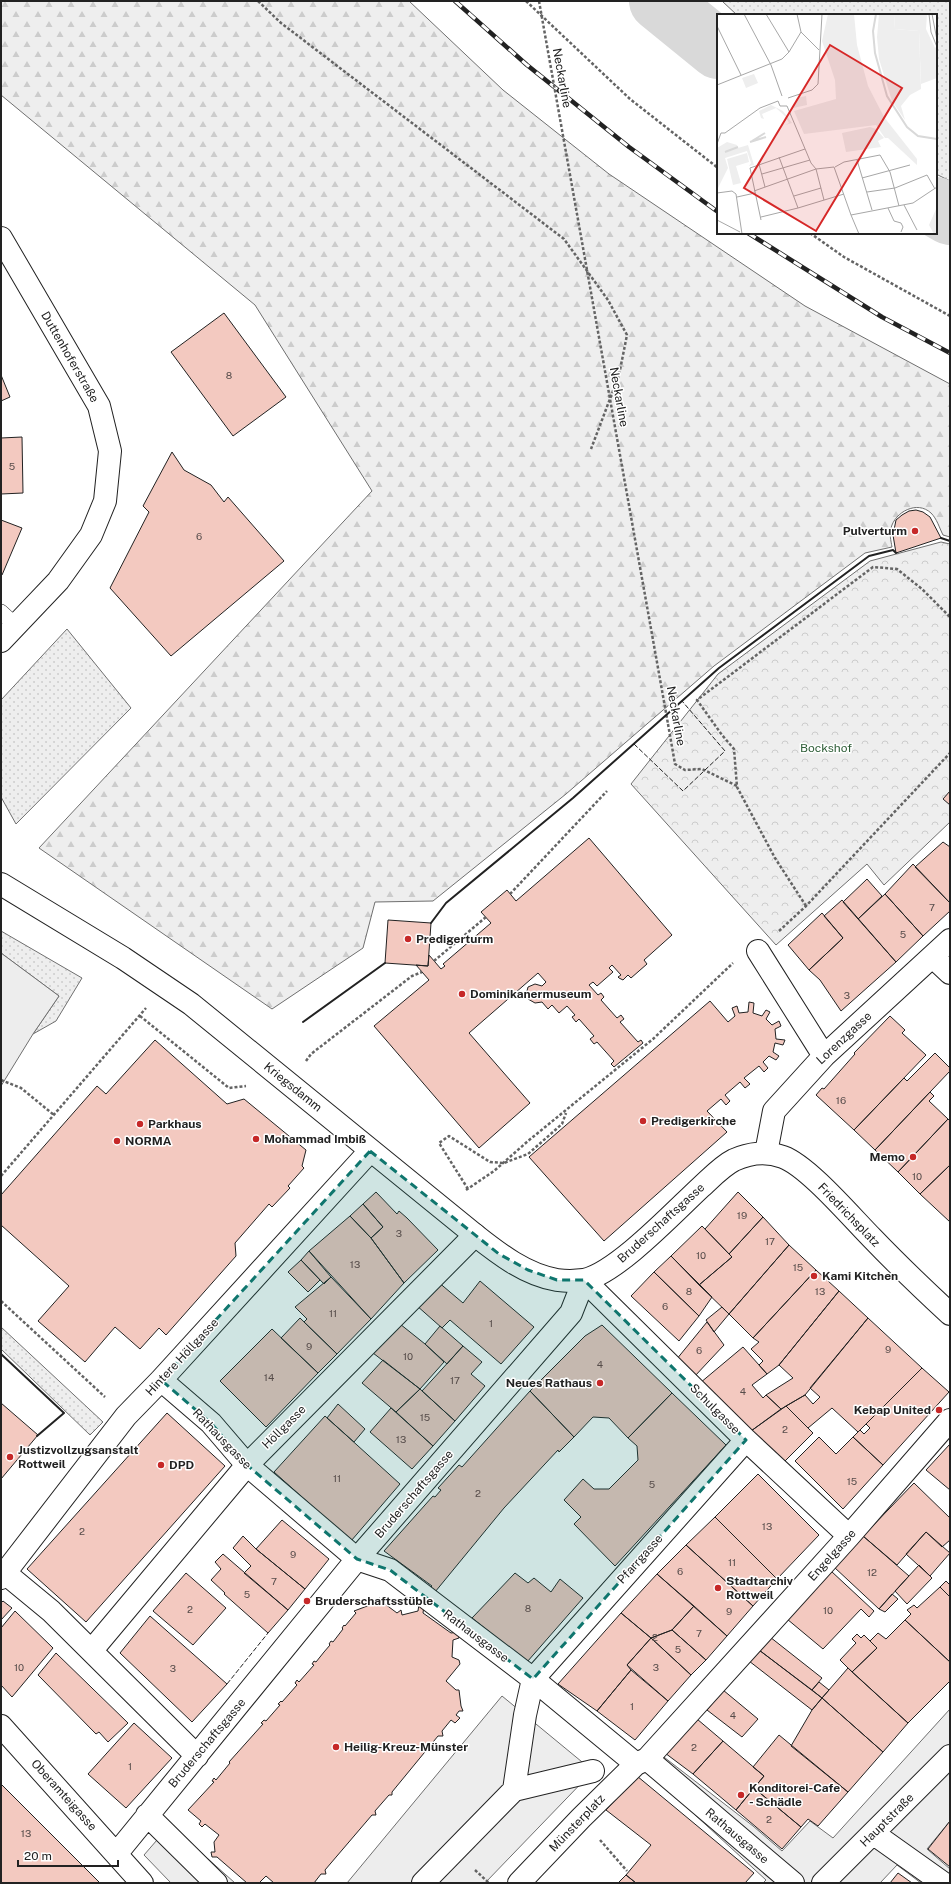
<svg xmlns="http://www.w3.org/2000/svg" width="951" height="1884" viewBox="0 0 951 1884" font-family="'Public Sans',sans-serif">
<style>
.grass{fill:url(#grass-dots);stroke:#6f6f6f}
.forest{fill:url(#forest-firs);stroke:#6f6f6f}
.park{fill:url(#park-crowns);stroke:#6f6f6f}
.parking{fill:#ededed;stroke:#6f6f6f}
.lines{fill:none;stroke-linecap:round;stroke-linejoin:round}
.river{stroke:#d9d9d9;stroke-width:60}
.building{fill:#f3c9c0;stroke:#222}
.lane-casing{stroke:#222;stroke-width:16}
.street-casing{stroke:#222;stroke-width:24}
.secondary-casing{stroke:#222;stroke-width:24}
.path{stroke:#646464;stroke-width:2.5;stroke-dasharray:3 2;stroke-linecap:butt}
.lane{stroke:#fff;stroke-width:15}
.street{stroke:#fff;stroke-width:22}
.secondary{stroke:#fff;stroke-width:22}
.rail-casing{stroke:#222;stroke-width:4.5}
.rail{stroke:#fff;stroke-width:3;stroke-dasharray:9;stroke-linecap:butt}
.path-bridge{stroke:#646464;stroke-width:2.5;stroke-dasharray:3 2;stroke-linecap:butt}
.fence{stroke:#222;stroke-width:1;stroke-dasharray:5 2;stroke-linecap:butt}
.wall{stroke:#222;stroke-width:2}
.marked{fill:#0f766e;fill-opacity:0.2;stroke:#0f766e;stroke-width:3;stroke-dasharray:8 5;stroke-linejoin:round}
.poi-dot{fill:#c62828;stroke:#fff;stroke-width:1.5}
.labels{text-anchor:middle;stroke-width:3;stroke-linejoin:round;paint-order:stroke}
.number-label{font-size:10px;fill:#564c4a}
.street-label{font-size:12px;fill:#222;stroke:#fff}
.poi-label{font-size:12px;font-weight:bold;fill:#222;stroke:#fff;text-anchor:start}
.park-label{font-size:12px;fill:#2f5e38;stroke:#fff}
.inset-river{fill:none;stroke:#d9d9d9;stroke-width:2}
.inset-road{fill:none;stroke:#a7a7a7;stroke-width:1}
.view{fill:#d62828;fill-opacity:0.15;stroke:#d62828;stroke-width:2}
.inset-edge{fill:none;stroke:#222;stroke-width:2}
</style>
<defs>
<pattern id="grass-dots" width="8" height="8" patternUnits="userSpaceOnUse"><rect width="8" height="8" fill="#eee"/><path d="M2 2h.1M6 6h.1" fill="none" stroke="#ccc" stroke-width="1.8" stroke-linecap="round"/></pattern>
<pattern id="forest-firs" width="22" height="20" patternUnits="userSpaceOnUse"><rect width="22" height="20" fill="#eee"/><path d="M5 1l3.5 6h-7zM16 11l3.5 6h-7z" fill="#ccc"/></pattern>
<pattern id="park-crowns" width="20" height="18" patternUnits="userSpaceOnUse"><rect width="20" height="18" fill="#eee"/><path d="M2 6a3 3 0 1 1 6 0M12 15a3 3 0 1 1 6 0" fill="none" stroke="#ccc"/></pattern>
</defs>
<rect width="100%" height="100%" fill="#fff"/>
<!-- grass -->
<path class="grass" d="M722,1H950V181L936,174V15H737Z
M67,629L131,708L16,824L1,797V700Z
M1,931L82,978L56,1021L33,1034L59,996L1,953Z
M1,1327L103,1422L90,1435L1,1349Z"/>
<!-- forest -->
<path class="forest" d="M1,1H409L503,90L609,174L805,306L950,384V537L943,535C939,527 937,519 931,513C917,500 895,512 891,528C889,533 891,541 892,547L865,553L714,666L566,794L433,901L375,902L363,948L272,1009L39,848L372,491L255,305L1,95Z"/>
<!-- park -->
<path class="park" d="M941,542L950,544V822L884,885L867,864L776,945L631,784L718,674L870,561Z"/>
<!-- parking -->
<path class="parking" d="M1,953L59,996L33,1034L1,1086Z
M502,1696L593,1771L485,1883H347Z
M950,1709V1821L927,1849L950,1869V1883H921L897,1865L880,1883H763L766,1880L645,1769L660,1754L753,1826L782,1851L810,1821L833,1838Z
M170,1825L235,1883H171L144,1855Z"/>
<g class="lines">
<!-- river -->
<path class="river" d="M659,1L718,49
M936,207L950,215"/>
</g>
<!-- building -->
<path class="building" d="M224,313L286,397L233,436L171,352Z
M1,375L10,397L1,401Z
M22,437L23,493L1,494V438Z
M172,452L184,470L211,485L224,502L228,497L284,561L171,656L110,588L149,512L143,506Z
M916,510L923,512L930,517L941,538L896,553L893,535L896,520L902,515L909,511Z
M1,520L22,528L2,575H1Z
M950,791V805L943,799Z
M589,838L672,935L644,960L647,964L631,978L628,975L623,980L619,978L618,977L621,975L612,965L609,968L613,972L597,986L593,982L589,985L598,995L601,993L604,997L601,1000L617,1018L621,1015L624,1019L620,1022L638,1042L641,1040L643,1043L614,1067L611,1064L614,1061L597,1042L594,1044L590,1039L594,1036L579,1019L576,1022L572,1017L575,1015L567,1006L559,1013L552,1005L548,1009L542,1002L535,1003L528,999L526,995L528,987L535,984L542,986L546,982L538,973L469,1033L530,1103L479,1148L374,1026L429,980L416,965L428,966L429,955L441,969L445,966L443,964L491,923L481,912L507,890L516,901Z
M943,842L950,847V903L915,867Z
M913,864L950,903V911L923,936L885,894Z
M867,879L882,896L858,919L843,902Z
M885,894L923,936L896,962L858,919Z
M842,900L896,962L841,1011L820,980L809,970L843,938L824,916Z
M822,913L843,938L809,970L788,945Z
M388,920L431,923L428,966L385,963Z
M710,1001L728,1022L735,1016L732,1008L737,1006L739,1013L748,1012L749,1002L754,1003L753,1013L762,1016L766,1010L770,1012L766,1019L772,1025L779,1021L781,1026L775,1029L776,1039L785,1040L783,1045L775,1043L773,1052L779,1056L776,1060L769,1056L763,1062L768,1068L764,1072L759,1066L744,1078L750,1084L745,1088L740,1082L725,1095L730,1101L726,1105L721,1099L707,1111L727,1132L604,1241L529,1157Z
M890,1016L905,1030L902,1033L926,1055L854,1130L816,1095L822,1088L824,1089L855,1054L854,1053Z
M155,1040L227,1104L244,1099L306,1150L302,1166L304,1168L288,1186L290,1188L272,1207L269,1204L235,1243L236,1256L166,1335L159,1328L140,1349L115,1327L85,1362L38,1321L69,1286L1,1225V1195L97,1086L106,1094Z
M935,1053L950,1068V1071L875,1150L854,1130L904,1078L907,1081Z
M930,1092L934,1096L929,1101L948,1119L898,1172L875,1150Z
M948,1119L950,1121V1165L920,1194L898,1172Z
M950,1165V1222L920,1194Z
M376,1192L397,1214L399,1211L407,1218L438,1250L404,1283L371,1238L383,1227L363,1204Z
M738,1192L763,1217L729,1254L705,1229Z
M363,1204L383,1227L371,1238L350,1216Z
M350,1216L371,1238L404,1283L371,1319L309,1251Z
M763,1217L789,1245L729,1314L699,1285L732,1257L729,1254Z
M702,1226L732,1257L699,1285L671,1256Z
M789,1245L816,1270L753,1338L729,1314Z
M309,1251L331,1277L324,1284L301,1260Z
M671,1256L712,1297L699,1316L654,1272Z
M301,1260L320,1280L308,1292L288,1272Z
M816,1270L839,1291L779,1365L767,1374L759,1365L763,1361L751,1349L759,1342L753,1338Z
M654,1272L699,1316L679,1341L631,1296Z
M331,1277L371,1319L337,1354L304,1322L307,1319L295,1307Z
M437,1281L463,1303L480,1281L534,1327L501,1364L450,1320L442,1328L416,1305Z
M839,1291L868,1318L805,1395L781,1409L766,1395L793,1378L779,1365Z
M722,1307L729,1314L714,1332L706,1320Z
M300,1318L337,1354L318,1373L281,1338Z
M868,1318L922,1368L858,1432L832,1408L808,1428L786,1406L805,1395L813,1404L820,1397L810,1388Z
M707,1322L724,1345L694,1377L676,1360Z
M400,1324L425,1344L444,1362L420,1389L373,1353Z
M602,1325L672,1393L628,1438L609,1418L593,1417L574,1437L530,1391L585,1336Z
M440,1326L463,1346L447,1364L425,1344Z
M272,1329L318,1373L266,1427L220,1381Z
M463,1346L482,1362L471,1374L485,1386L455,1421L422,1391Z
M743,1347L767,1374L752,1385L763,1398L766,1395L781,1409L751,1431L700,1383Z
M383,1360L420,1389L396,1412L362,1383Z
M922,1368L949,1392L883,1465L853,1437L860,1430L864,1434L870,1428L866,1424Z
M420,1389L455,1421L433,1446L396,1412Z
M530,1391L574,1437L559,1452L558,1450L504,1508L435,1592L430,1588L432,1586L384,1551L433,1496L435,1497L441,1490L438,1488L459,1465L462,1467Z
M672,1393L726,1445L615,1566L574,1524L581,1517L564,1500L583,1479L594,1489H609L638,1460L637,1446L628,1438Z
M1,1403L38,1435L1,1479Z
M338,1404L365,1429L354,1442L327,1418Z
M786,1406L813,1433L785,1461L751,1431Z
M391,1408L433,1446L412,1469L370,1432Z
M167,1413L225,1466L86,1622L27,1569Z
M325,1416L400,1484L351,1541L274,1472Z
M819,1437L836,1454L853,1437L883,1465L843,1509L795,1461Z
M950,1444V1490L926,1470Z
M758,1474L819,1535L777,1579L715,1517Z
M914,1483L950,1518V1540L942,1547L926,1532L897,1565L863,1536Z
M715,1517L777,1579L753,1606L686,1545Z
M282,1520L329,1559L305,1589L256,1549Z
M926,1532L950,1553L930,1576L906,1554Z
M243,1536L256,1549L305,1589L288,1610L244,1573L251,1566L233,1548Z
M863,1536L909,1576L879,1609L834,1567Z
M686,1545L753,1606L727,1636L657,1574Z
M223,1554L288,1610L268,1633L224,1594L225,1593L211,1580L221,1569L215,1562Z
M919,1565L932,1578L907,1604L895,1591Z
M831,1571L874,1611L869,1617L861,1609L823,1649L787,1619Z
M186,1573L226,1608L193,1645L153,1611Z
M515,1573L528,1583L534,1578L551,1592L560,1579L583,1598L527,1662L472,1618Z
M657,1574L694,1606L672,1630L651,1638L621,1613Z
M946,1581L950,1585V1597L940,1587Z
M940,1587L950,1597V1662L905,1620L911,1614L907,1610L914,1605L917,1608Z
M892,1594L898,1599L885,1612L879,1609Z
M380,1598L381,1601L397,1613L401,1610L402,1615L418,1611L419,1604L424,1605L423,1613L451,1633L458,1632L459,1638L453,1640L452,1657L459,1660L460,1664L446,1681L456,1690H459L461,1706L463,1711H459L456,1715L460,1718L455,1723L451,1720L442,1731L443,1736H438L392,1792V1795H389L375,1811L376,1815H372L325,1870L326,1874H321L314,1883H274L266,1876L259,1883H247L217,1857H212L211,1852H215L214,1842L219,1835L205,1824L202,1827L199,1824L201,1821L188,1810L214,1782L212,1781L214,1778L216,1780L230,1763L229,1762L263,1724L261,1723L264,1720L266,1721L280,1705L278,1704L281,1701L282,1702L297,1685L295,1683L297,1680L299,1682L314,1665L312,1664L314,1661L316,1662L324,1652L330,1645L329,1644L331,1641L333,1642L343,1629L342,1628L344,1625L345,1626L356,1613L354,1611L378,1602L377,1599Z
M3,1601L12,1608L1,1620V1603Z
M694,1606L727,1636L706,1660L672,1630Z
M15,1611L53,1648L12,1697L1,1685V1628Z
M621,1613L651,1638L627,1665L631,1670L597,1711L558,1684Z
M150,1616L227,1684L192,1722L120,1653Z
M905,1620L950,1662V1681L908,1723L852,1672L877,1648L870,1641L878,1633L886,1639Z
M672,1630L706,1660L691,1675L651,1638Z
M857,1634L861,1638L864,1635L877,1648L852,1672L840,1660L856,1643L852,1639Z
M770,1637L822,1678L812,1690L759,1650Z
M651,1638L691,1675L668,1701L627,1665Z
M759,1650L822,1698L812,1710L749,1661Z
M56,1653L128,1723L108,1742L99,1732L96,1734L38,1675Z
M848,1668L908,1723L883,1752L822,1698Z
M631,1670L668,1701L635,1740L597,1711Z
M819,1682L829,1690L822,1698L812,1690Z
M723,1690L758,1719L742,1737L707,1710Z
M822,1698L883,1752L848,1792L791,1746L812,1710Z
M697,1719L723,1741L693,1774L665,1753Z
M134,1723L172,1758L126,1808L88,1774Z
M779,1735L848,1792L818,1826L808,1819L801,1827L754,1788L764,1776L753,1767Z
M723,1741L764,1776L736,1810L693,1774Z
M637,1776L754,1873L745,1883H636L626,1875L651,1845L606,1810Z
M1,1784L100,1883H1Z
M754,1788L801,1827L782,1849L736,1810Z
M950,1821V1867L928,1849Z
M898,1873L912,1883H890Z
M626,1875L636,1883H618Z"/>
<g class="lines">
<!-- lane casing -->
<g class="lane-casing">
<path id="lane" d="M1,612L16,626"/>
</g>
<!-- street casing -->
<g class="street-casing">
<path id="street" d="M1,238L99,406L110,451L105,501L91,535L58,581L1,641
M758,951L824,1056
M933,957L950,973
M766,1153L774,1111L824,1056L950,940
M161,1380L211,1423L247,1465L357,1559L390,1570L533,1679L636,1764L647,1759L849,1536L950,1420
M5,1573L51,1611L197,1756
M1,1578L126,1416L161,1380L370,1151
M92,1650L247,1465L475,1235
M1,1726L142,1883
M647,1759L793,1883
M514,1790L593,1771
M147,1815L216,1883
M874,1834L943,1883
M117,1853L357,1559L571,1313L584,1280L746,1440L849,1536
M423,1883L514,1790L525,1715L533,1679L746,1440
M519,1883L581,1818L636,1764
M823,1883L950,1756"/>
</g>
<!-- secondary casing -->
<g class="secondary-casing">
<path id="secondary" d="M1,884L123,958L191,1004L475,1235C499,1254 526,1275 557,1280C564,1281 576,1281 584,1280C617,1273 675,1211 701,1187C711,1178 722,1166 734,1160C749,1153 767,1151 783,1157C808,1166 852,1218 872,1238C897,1264 923,1289 950,1314"/>
</g>
<!-- path -->
<path class="path" d="M258,1L281,23L564,239L608,300L627,335L619,375L591,449
M526,1L630,99L718,168
M810,233L844,257L950,316
M668,724L675,764L685,770L702,769L737,786
M510,894L607,791
M806,906L775,858L737,787L734,749L722,735L697,700L873,567L897,569L922,589L950,617
M779,931L806,906L950,753
M434,961L486,917
M140,1016L229,1088L246,1086
M306,1061L311,1054L412,976L422,972
M1,1080L21,1088L54,1115
M1,1176L146,1008
M468,1189L439,1143L449,1136L490,1162L504,1163L528,1154L562,1124L566,1113
M466,1190L494,1171L528,1141L653,1039L733,963
M1,1301L105,1397
M600,1840L627,1871
M475,1870L489,1883"/>
<!-- lane -->
<use href="#lane" class="lane"/>
<!-- street -->
<use href="#street" class="street"/>
<!-- secondary -->
<use href="#secondary" class="secondary"/>
<!-- rail casing -->
<g class="rail-casing">
<path id="rail" d="M455,1L527,65L629,147L718,212
M748,233L882,317L950,353"/>
</g>
<!-- rail -->
<use href="#rail" class="rail"/>
<!-- path-bridge -->
<path class="path-bridge" d="M539,1L668,724"/>
<!-- fence -->
<path class="fence" d="M634,744L683,791L725,751L682,701
M227,1684L268,1633"/>
<!-- wall -->
<path class="wall" d="M941,538L950,541
M431,923L446,903L573,798L719,668L869,556L893,550L896,553
M303,1022L385,963
M1,1354L64,1413L37,1436"/>
</g>
<!-- marked area -->
<path class="marked" d="M370,1151L499,1254L528,1270L557,1280H584L746,1440L533,1679L390,1570L357,1559L247,1465L211,1423L161,1380Z"/>
<!-- markers -->
<g class="poi-dot">
<circle cx="915" cy="531" r="4"/>
<circle cx="408" cy="939" r="4"/>
<circle cx="462" cy="994" r="4"/>
<circle cx="643" cy="1121" r="4"/>
<circle cx="140" cy="1124" r="4"/>
<circle cx="256" cy="1139" r="4"/>
<circle cx="117" cy="1141" r="4"/>
<circle cx="913" cy="1157" r="4"/>
<circle cx="814" cy="1276" r="4"/>
<circle cx="600" cy="1383" r="4"/>
<circle cx="939" cy="1410" r="4"/>
<circle cx="10" cy="1457" r="4"/>
<circle cx="161" cy="1465" r="4"/>
<circle cx="718" cy="1588" r="4"/>
<circle cx="307" cy="1601" r="4"/>
<circle cx="336" cy="1747" r="4"/>
<circle cx="741" cy="1795" r="4"/>
</g>
<g class="labels">
<!-- number labels -->
<g class="number-label">
<text x="229" y="379">8</text>
<text x="12" y="470">5</text>
<text x="199" y="540">6</text>
<text x="932" y="911">7</text>
<text x="903" y="938">5</text>
<text x="847" y="999">3</text>
<text x="841" y="1104">16</text>
<text x="917" y="1180">10</text>
<text x="742" y="1219">19</text>
<text x="399" y="1237">3</text>
<text x="770" y="1245">17</text>
<text x="701" y="1259">10</text>
<text x="355" y="1268">13</text>
<text x="798" y="1271">15</text>
<text x="689" y="1295">8</text>
<text x="820" y="1295">13</text>
<text x="665" y="1310">6</text>
<text x="333" y="1317">11</text>
<text x="491" y="1327">1</text>
<text x="309" y="1350">9</text>
<text x="888" y="1353">9</text>
<text x="699" y="1354">6</text>
<text x="408" y="1360">10</text>
<text x="600" y="1368">4</text>
<text x="269" y="1381">14</text>
<text x="455" y="1384">17</text>
<text x="743" y="1395">4</text>
<text x="425" y="1421">15</text>
<text x="785" y="1433">2</text>
<text x="401" y="1443">13</text>
<text x="337" y="1482">11</text>
<text x="852" y="1485">15</text>
<text x="652" y="1488">5</text>
<text x="478" y="1497">2</text>
<text x="767" y="1530">13</text>
<text x="82" y="1535">2</text>
<text x="293" y="1558">9</text>
<text x="732" y="1566">11</text>
<text x="680" y="1575">6</text>
<text x="872" y="1576">12</text>
<text x="274" y="1585">7</text>
<text x="247" y="1598">5</text>
<text x="528" y="1612">8</text>
<text x="190" y="1613">2</text>
<text x="828" y="1614">10</text>
<text x="729" y="1615">9</text>
<text x="699" y="1637">7</text>
<text x="655" y="1641">2</text>
<text x="678" y="1653">5</text>
<text x="19" y="1671">10</text>
<text x="656" y="1671">3</text>
<text x="173" y="1672">3</text>
<text x="632" y="1710">1</text>
<text x="733" y="1719">4</text>
<text x="694" y="1751">2</text>
<text x="130" y="1770">1</text>
<text x="769" y="1823">2</text>
<text x="26" y="1837">13</text>
</g>
<!-- street labels -->
<g class="street-label">
<text transform="translate(562 78) rotate(80)" y="4">Neckarline</text>
<text transform="translate(70 357) rotate(60)" y="4">Duttenhoferstraße</text>
<text transform="translate(619 397) rotate(80)" y="4">Neckarline</text>
<text transform="translate(676 716) rotate(80)" y="4">Neckarline</text>
<text transform="translate(844 1038) rotate(-43)" y="4">Lorenzgasse</text>
<text transform="translate(293 1087) rotate(39)" y="4">Kriegsdamm</text>
<text transform="translate(849 1215) rotate(46)" y="4">Friedrichsplatz</text>
<text transform="translate(661 1223) rotate(-42)" y="4">Bruderschaftsgasse</text>
<text transform="translate(182 1357) rotate(-47)" y="4">Hintere Höllgasse</text>
<text transform="translate(715 1409) rotate(45)" y="4">Schulgasse</text>
<text transform="translate(284 1427) rotate(-45)" y="4">Höllgasse</text>
<text transform="translate(222 1439) rotate(46)" y="4">Rathausgasse</text>
<text transform="translate(414 1494) rotate(-49)" y="4">Bruderschaftsgasse</text>
<text transform="translate(832 1555) rotate(-48)" y="4">Engelgasse</text>
<text transform="translate(640 1559) rotate(-48)" y="4">Pfarrgasse</text>
<text transform="translate(476 1636) rotate(37)" y="4">Rathausgasse</text>
<text transform="translate(207 1743) rotate(-50)" y="4">Bruderschaftsgasse</text>
<text transform="translate(64 1795) rotate(48)" y="4">Oberamteigasse</text>
<text transform="translate(887 1820) rotate(-45)" y="4">Hauptstraße</text>
<text transform="translate(577 1823) rotate(-46)" y="4">Münsterplatz</text>
<text transform="translate(737 1836) rotate(40)" y="4">Rathausgasse</text>
</g>
<!-- poi labels -->
<g class="poi-label">
<text x="907" y="535" text-anchor="end">Pulverturm</text>
<text x="416" y="943">Predigerturm</text>
<text x="470" y="998">Dominikanermuseum</text>
<text x="651" y="1125">Predigerkirche</text>
<text x="148" y="1128">Parkhaus</text>
<text x="264" y="1143">Mohammad Imbiß</text>
<text x="125" y="1145">NORMA</text>
<text x="905" y="1161" text-anchor="end">Memo</text>
<text x="822" y="1280">Kami Kitchen</text>
<text x="592" y="1387" text-anchor="end">Neues Rathaus</text>
<text x="931" y="1414" text-anchor="end">Kebap United</text>
<text x="18" y="1454">Justizvollzugsanstalt<tspan x="18" dy="14">Rottweil</tspan></text>
<text x="169" y="1469">DPD</text>
<text x="726" y="1585">Stadtarchiv<tspan x="726" dy="14">Rottweil</tspan></text>
<text x="315" y="1605">Bruderschaftsstüble</text>
<text x="344" y="1751">Heilig-Kreuz-Münster</text>
<text x="749" y="1792">Konditorei-Cafe<tspan x="749" dy="14">- Schädle</tspan></text>
</g>
<!-- park labels -->
<g class="park-label">
<text x="826" y="752">Bockshof</text>
</g>
</g>
<!-- overview -->
<g transform="translate(717 14)">
<rect width="220" height="220" fill="#fff"/>
<path d="M162,0H178L177,15L202,17L204,75L193,81L184,92L188,106L175,87L162,45L160,23ZM37,60L41,69L29,74L25,64ZM89,82L90,91L76,94L80,84ZM54,91L66,97L75,109L68,111L72,109L69,103L59,94L45,100L47,105L44,104L42,97ZM30,139L32,148L19,152L24,169L16,171L10,145Z" fill="#eee"/>
<path d="M111,0H137L140,31L151,72L167,103L200,145V151L171,124H168L159,111L87,120L77,97L119,85L118,66L105,27ZM178,0H210L209,15L218,34L220,32V64L204,70L202,17L177,15Z" fill="#eee"/>
<path d="M153,113L159,115L167,124L161,127L164,133L129,138L125,119ZM10,128L20,131L21,134L31,131L37,151L32,152L34,149L30,137L8,144L11,154L0,176V134ZM220,193V220H217L212,211Z" fill="#eee"/>
<path class="inset-river" d="M159,0L156,17L158,39L170,82L190,113L201,122L220,125M35,127L48,119M33,128L49,123M8,138L21,133"/>
<path class="inset-road" d="M27,0L54,51L65,82M49,0L72,38M80,0L84,18L102,36M212,0L214,18L220,33M215,0L220,26M0,12L24,61M0,71L65,45L72,38L84,18M71,84L95,76L101,70L105,0M61,87L63,92H70M70,92L94,149L99,155M0,130L4,119H8L43,94L61,87M62,143L81,194L127,180M140,146L155,196M42,150L48,173M118,153L127,148L163,141L173,158L182,192M99,155L107,186M45,160L93,146M145,164L193,151M37,177L99,155L117,153L134,201M150,178L178,174L210,161L218,175M0,179L15,177L19,180L25,220M77,182L104,174M20,183L38,179M187,191L200,216M171,194L177,207L184,209L186,213L184,218M44,203L81,194M0,206L23,218M44,206L33,154L88,135M142,220L134,201L196,189L220,173"/>
<path class="view" d="M113,31L185,74L99,217L27,174Z"/>
<rect width="220" height="220" class="inset-edge"/>
</g>
<!-- border -->
<rect width="951" height="1884" fill="none" stroke="#222222" stroke-width="4"/>
<!-- scale -->
<path d="M18 1860v6h100v-6" fill="none" stroke="#222222" stroke-width="2"/>
<text x="24" y="1860" font-size="12" fill="#222222" stroke="#ffffff" stroke-width="3" paint-order="stroke">20 m</text>
</svg>
